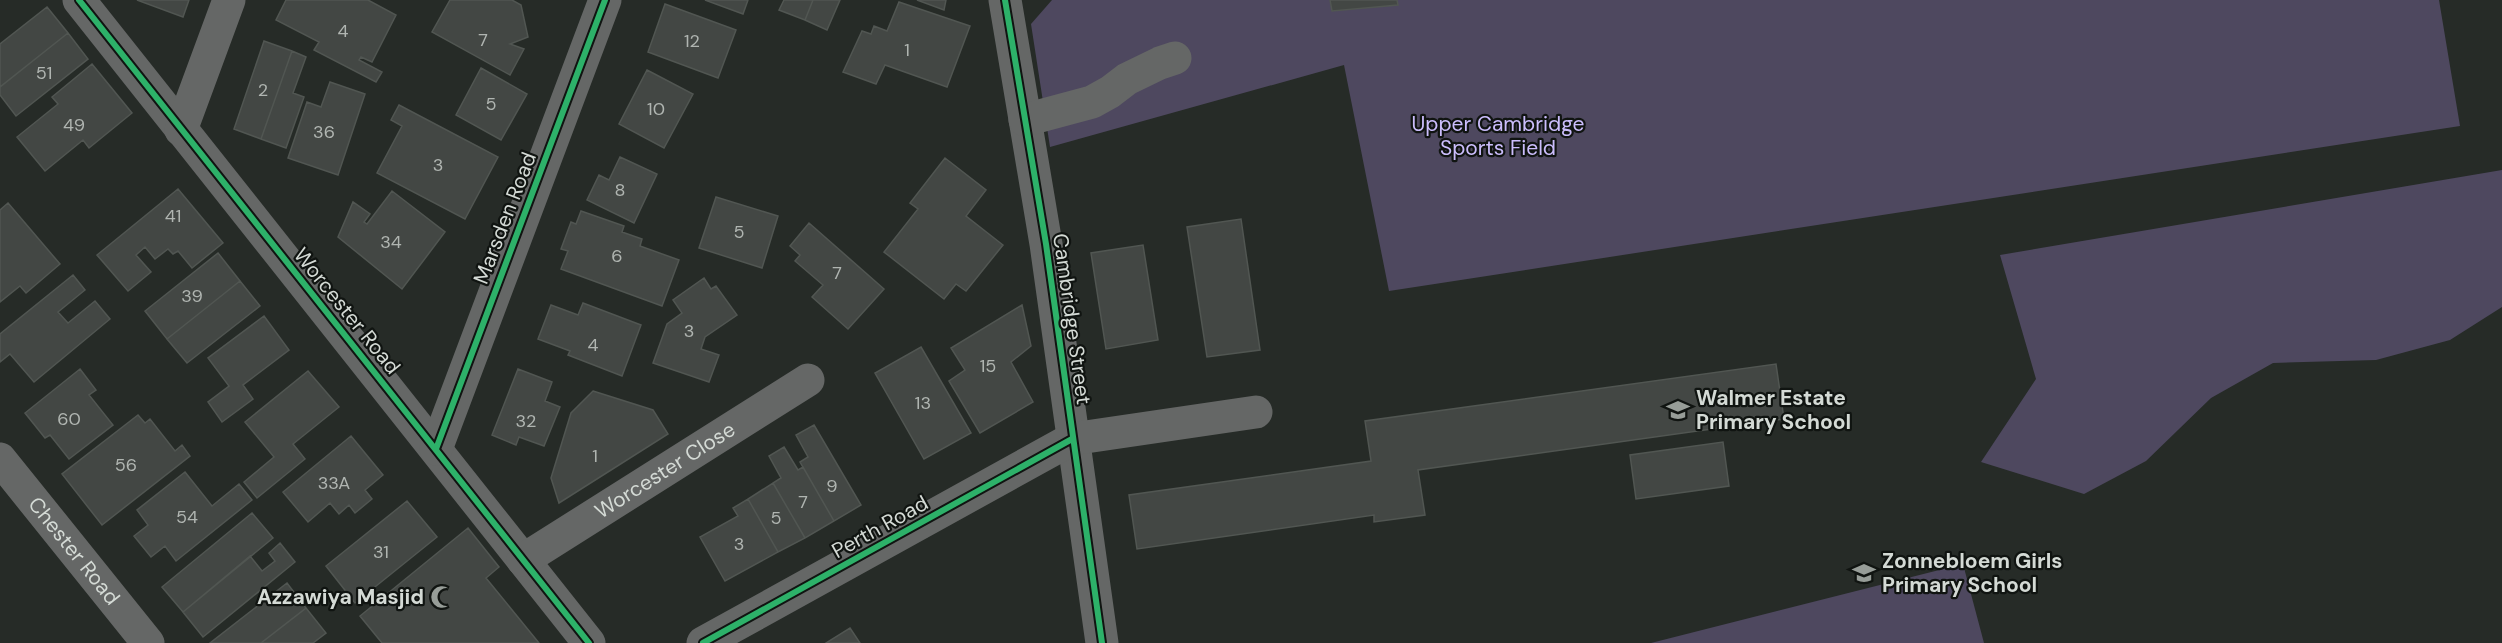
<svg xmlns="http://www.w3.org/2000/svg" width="2502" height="643" viewBox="0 0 2502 643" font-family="'DM Sans',sans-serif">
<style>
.green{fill:#4e485f}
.building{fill:#434744;stroke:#515652;stroke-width:1.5}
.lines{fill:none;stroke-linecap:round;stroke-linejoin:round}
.minor{stroke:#656766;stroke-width:33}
.cycleway-casing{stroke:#101411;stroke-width:10}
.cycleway{stroke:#2db169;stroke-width:6}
.labels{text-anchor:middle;stroke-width:4.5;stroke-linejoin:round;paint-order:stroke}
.number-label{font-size:18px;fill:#b0b5b1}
.park-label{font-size:21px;fill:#cbbdfc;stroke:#101411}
.street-label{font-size:21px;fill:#d4dad5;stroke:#101411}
.poi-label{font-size:21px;font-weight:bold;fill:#d4dad5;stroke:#101411;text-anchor:start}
</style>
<rect width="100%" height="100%" fill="#262b27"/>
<!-- green -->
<path class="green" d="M1052,0H2439L2460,126L1389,291L1344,65L1050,147L1031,24Z
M2502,170V307L2450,340L2376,360L2273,363L2211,398L2146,461L2084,494L1981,462L2036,379L2000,255Z
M1963,564L1984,643H1651Z"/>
<!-- building -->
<path class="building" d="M137,0H189L183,17Z
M286,0H368L396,15L372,62L361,57L359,60L382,72L376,82L314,50L319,42L276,20Z
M450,0H512L521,5L528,37L510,44L524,49L510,75L432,32Z
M705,0H748L743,14Z
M784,0H813L805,20L779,10Z
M813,0H840L827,30L805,20Z
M917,0H946L944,10Z
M1330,0H1397L1398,5L1332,11Z
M899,2L970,26L947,87L885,65L876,84L843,72L862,31L871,34L874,26L887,31Z
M665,4L736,30L718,78L648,52Z
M47,7L68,33L0,87V44Z
M68,33L88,59L16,116L0,95V87Z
M264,41L292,51L261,139L234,129Z
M292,51L306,57L293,93L304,97L286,148L261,139Z
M92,64L132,113L89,148L83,140L45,171L17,137L58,104L52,97Z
M481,68L527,94L501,140L456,115Z
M647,70L693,94L664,148L619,124Z
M330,82L365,94L338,175L288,158L307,102L321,107Z
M399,105L498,157L465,219L377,173L402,126L391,120Z
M620,157L657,174L634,223L587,200L599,175L609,180Z
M945,158L986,190L966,216L1003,245L966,291L956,284L944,299L884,252L918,209L910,203Z
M178,189L223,243L192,268L178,251L173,254L168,249L155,259L145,247L136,255L151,272L128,291L97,255Z
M392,191L445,232L402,289L338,237L353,202L370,214L364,222L367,224Z
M716,197L778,216L762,268L699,248Z
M8,203L60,264L26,293L20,286L0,302V210Z
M581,211L624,226L622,232L642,239L640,246L679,260L662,306L561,269L568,251L561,249L571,222L576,224Z
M1241,219L1260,350L1207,357L1187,227Z
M809,223L884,289L848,329L812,297L823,285L795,261L800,255L790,246Z
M1143,245L1158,340L1106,349L1091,253Z
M218,253L240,281L167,339L145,311Z
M73,275L85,290L58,312L68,323L95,301L110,319L34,382L10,354L0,362V334Z
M704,278L711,289L716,286L737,315L705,337L701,349L719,355L709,382L653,363L667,324L682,313L673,300Z
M240,281L260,306L187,363L167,339Z
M583,303L641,325L622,376L568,355L570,351L538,339L551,305L578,315Z
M1022,305L1031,346L1011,362L1033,402L980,433L949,381L965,370L951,348Z
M264,316L289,350L243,385L253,399L222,422L208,402L229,386L208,358Z
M921,347L971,433L924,459L875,373Z
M1776,364L1784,419L1418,470L1425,515L1374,522V515L1137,549L1129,495L1371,461L1365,421Z
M80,369L96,390L89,395L113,425L69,459L50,435L45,438L25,413Z
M518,369L552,382L545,401L560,407L544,446L519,437L516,445L492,435Z
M308,371L339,407L293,444L305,459L257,498L244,482L274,457L245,422Z
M593,391L653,410L668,434L559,503L551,478L571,413Z
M138,415L145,423L150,419L175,451L182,445L190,456L102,525L62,474Z
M814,425L861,505L834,521L800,462L808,457L796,435Z
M351,436L383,475L365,490L372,499L355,513L349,505L339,514L330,503L308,522L283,492Z
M1723,442L1729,486L1636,499L1630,455Z
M784,447L798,470L803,467L834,521L805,538L773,483L781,478L769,456Z
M185,472L212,506L239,484L252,500L176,561L165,546L151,557L134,536L148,525L137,510Z
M773,483L805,538L778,552L748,499Z
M748,499L778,552L725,581L700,537L738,516L733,508Z
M407,501L437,537L355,603L326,566Z
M252,513L273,538L183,612L162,587Z
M468,528L499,567L486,578L539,643H382L360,616Z
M280,543L295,562L203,637L183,612L250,556L262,571L275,561L269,553Z
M287,583L306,608L261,643H210Z
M306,608L326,633L313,643H261Z
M850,628L860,643H826Z"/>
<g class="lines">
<!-- minor -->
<g class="minor">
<path d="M79,0L589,643"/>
<path d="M1005,0L1046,244L1102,643"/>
<path d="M1025,120L1092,102L1110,92L1127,79L1160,63L1175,58"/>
<path d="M181,130L229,0"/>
<path d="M436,449L605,0"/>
<path id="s1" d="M0,459L148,643"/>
<path id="s2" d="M523,560L808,380"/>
<path d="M703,643L1072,439L1256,412"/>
</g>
<!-- cycleway casing -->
<g class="cycleway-casing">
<path id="cycleway" d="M79,0L589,643
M1005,0L1046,244L1102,643
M436,449L605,0
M703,643L1072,439"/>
</g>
<!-- cycleway -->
<use href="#cycleway" class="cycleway"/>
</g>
<!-- icons -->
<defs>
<g id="school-bare" transform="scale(1.8)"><path d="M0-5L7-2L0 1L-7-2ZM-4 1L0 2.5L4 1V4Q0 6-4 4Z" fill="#979d98" stroke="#101411" stroke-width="2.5" paint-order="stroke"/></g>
<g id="mosque-bare" transform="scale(1.8)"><path d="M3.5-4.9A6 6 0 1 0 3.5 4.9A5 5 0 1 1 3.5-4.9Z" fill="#979d98" stroke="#101411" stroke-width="2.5" paint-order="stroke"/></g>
</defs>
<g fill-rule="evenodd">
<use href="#school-bare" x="1678" y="410"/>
<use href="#school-bare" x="1864" y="573"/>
<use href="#mosque-bare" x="442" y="597"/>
</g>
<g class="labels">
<!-- number labels -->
<g class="number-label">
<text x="343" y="37">4</text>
<text x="483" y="46">7</text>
<text x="692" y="47">12</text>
<text x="907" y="56">1</text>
<text x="44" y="79">51</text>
<text x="263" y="96">2</text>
<text x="491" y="110">5</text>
<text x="656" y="115">10</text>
<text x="74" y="131">49</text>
<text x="324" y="138">36</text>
<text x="438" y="171">3</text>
<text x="620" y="196">8</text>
<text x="173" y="222">41</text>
<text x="739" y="238">5</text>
<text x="391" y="248">34</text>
<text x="617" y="262">6</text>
<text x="837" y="279">7</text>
<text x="192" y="302">39</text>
<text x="689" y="337">3</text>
<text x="593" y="351">4</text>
<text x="988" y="372">15</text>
<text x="923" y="409">13</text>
<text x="69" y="425">60</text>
<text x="526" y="427">32</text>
<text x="595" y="462">1</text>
<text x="126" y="471">56</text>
<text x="334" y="489">33A</text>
<text x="832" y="492">9</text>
<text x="803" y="508">7</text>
<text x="187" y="523">54</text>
<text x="776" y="524">5</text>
<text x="739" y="550">3</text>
<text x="381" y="558">31</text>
</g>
<!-- park labels -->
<g class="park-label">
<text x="1498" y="131">Upper Cambridge<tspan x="1498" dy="24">Sports Field</tspan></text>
</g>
<!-- street labels -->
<g class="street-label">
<text transform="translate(505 218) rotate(-69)" y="7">Marsden Road</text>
<text transform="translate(347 311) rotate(51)" y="7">Worcester Road</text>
<text transform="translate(1072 319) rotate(82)" y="7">Cambridge Street</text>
<text dy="7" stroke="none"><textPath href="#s2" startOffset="168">Worcester Close</textPath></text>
<text transform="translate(880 527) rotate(-29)" y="7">Perth Road</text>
<text dy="7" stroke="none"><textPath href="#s1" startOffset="118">Chester Road</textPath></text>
</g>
<!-- poi labels -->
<g class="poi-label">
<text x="1696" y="405">Walmer Estate<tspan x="1696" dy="24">Primary School</tspan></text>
<text x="1882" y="568">Zonnebloem Girls<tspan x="1882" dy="24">Primary School</tspan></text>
<text x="424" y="604" text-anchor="end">Azzawiya Masjid</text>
</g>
</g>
</svg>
